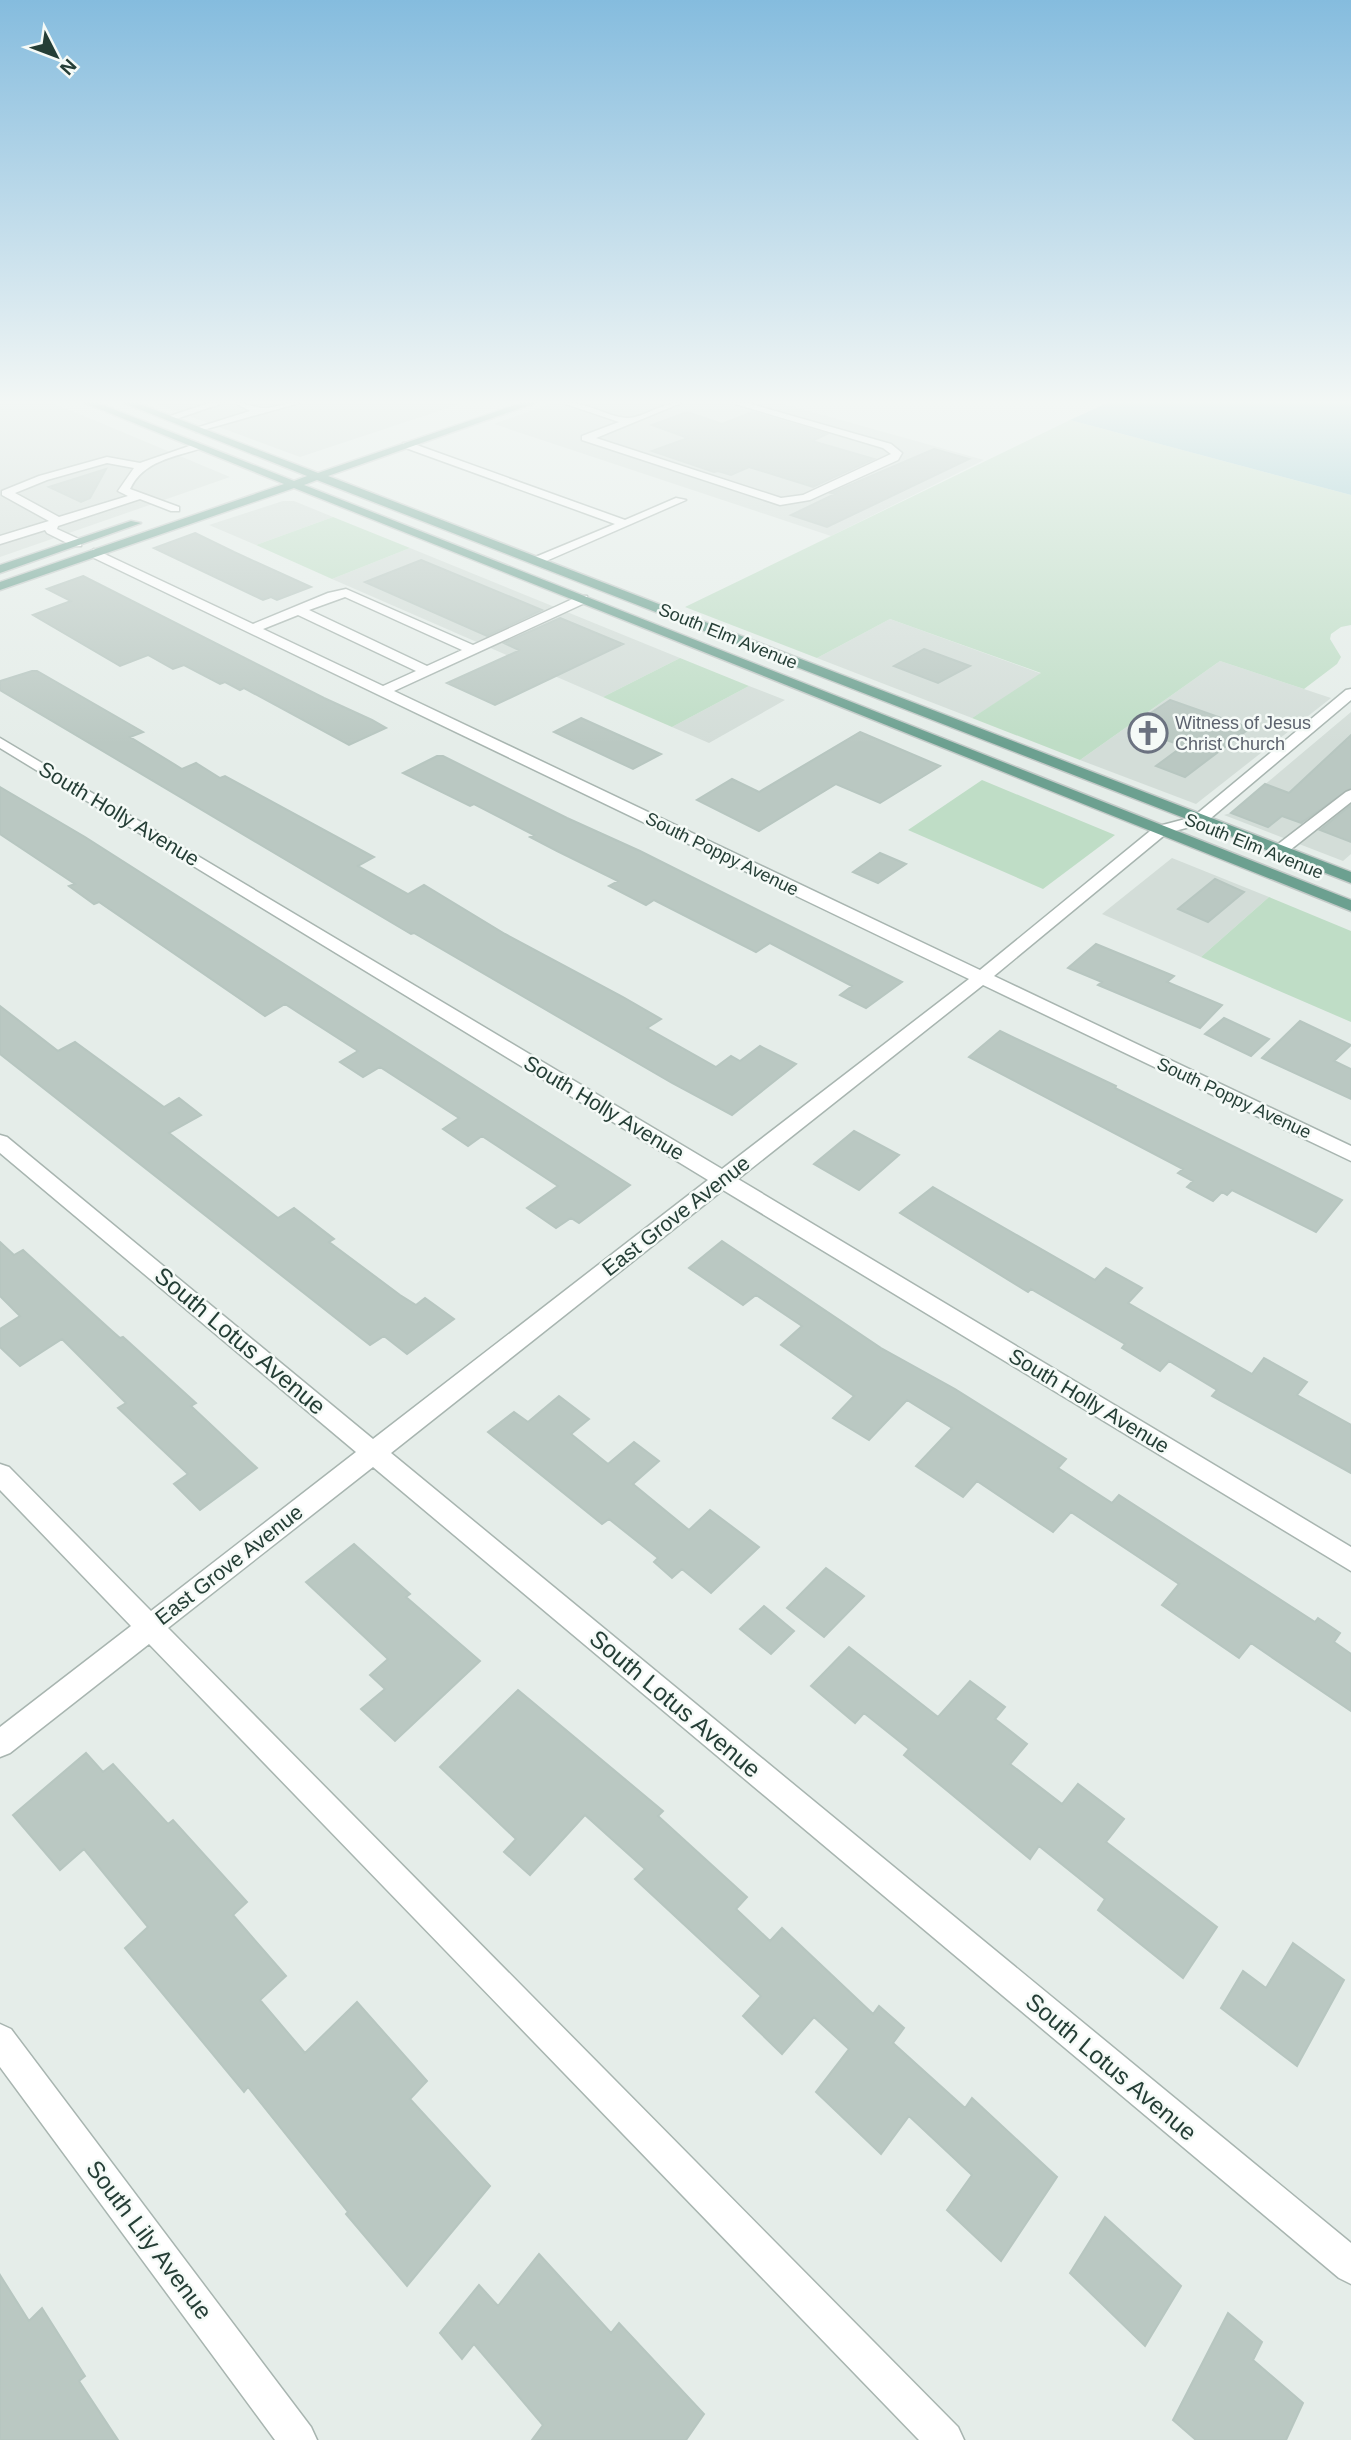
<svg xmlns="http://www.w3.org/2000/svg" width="1351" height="2440" viewBox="0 0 1351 2440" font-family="Helvetica,sans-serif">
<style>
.built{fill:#d3ddd8}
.green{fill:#bfddc6}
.water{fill:#91c7ce}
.building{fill:#bac8c2;stroke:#b7c6c0;stroke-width:2}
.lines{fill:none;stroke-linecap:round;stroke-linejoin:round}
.minor-casing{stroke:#a8b5b0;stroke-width:3}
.major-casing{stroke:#c2c9c7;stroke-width:3}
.minor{fill:#fff;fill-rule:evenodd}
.major{fill:#6ca090;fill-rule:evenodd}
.labels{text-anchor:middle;stroke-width:5;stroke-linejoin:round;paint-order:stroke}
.far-street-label{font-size:18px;fill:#253e36;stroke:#f5faf7}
.far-worship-label{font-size:18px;fill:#5b616d;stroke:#f5faf7;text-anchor:start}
.street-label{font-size:21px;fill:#253e36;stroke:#f5faf7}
.near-street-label{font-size:24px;fill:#253e36;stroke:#f5faf7}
</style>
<rect width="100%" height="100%" fill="#e5ede9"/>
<!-- built -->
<path class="built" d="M0,403H53L230,477L0,557Z
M154,403H463L300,457Z
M553,403H780L984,460L831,536L494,424Z
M283,501H294L333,517L256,545L209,525Z
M410,548L680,658L603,697L332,579Z
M890,619L1042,674L972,718L817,658Z
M1220,661L1331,698L1196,804L1080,760Z
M749,686L785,700L709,743L672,727Z
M1351,712V854L1343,861L1224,815L1231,813Z
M1172,858L1269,897L1201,957L1102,914Z"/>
<!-- green -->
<path class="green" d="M1070,420L1351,495V625L1341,627L1331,634L1330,639L1341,657L1337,664L1304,689L1220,661L1080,760L972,718L1041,673L890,619L817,658L685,607Z
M333,517L410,548L332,579L256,545Z
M680,658L749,686L672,727L603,697Z
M982,780L1115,835L1043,889L908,830Z
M1269,897L1351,931V1022L1201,957Z"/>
<!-- water -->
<path class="water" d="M1107,403H1351V495L1070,420Z"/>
<!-- building -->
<path class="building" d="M687,412L722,424L752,412L827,434L812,441L874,459L813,487L749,467L731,475L718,471L714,472L652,451L688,438L652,425Z
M934,449L969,459L827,527L791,515L835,494L831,493Z
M106,469L90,498L81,502L49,487Z
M195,533L234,552L311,587L277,600L271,597L263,600L154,548Z
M421,560L542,610L487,636L365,582Z
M83,576L324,698L372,720L386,728L349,745L244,688L240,690L225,682L220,684L184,665L173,669L148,655L120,666L33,615L71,601L47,589Z
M560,618L623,644L495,705L447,683L516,652L519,650L504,643Z
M924,649L970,666L938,683L894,666Z
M32,671H37L143,732L130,737L182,769L196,763L220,778L225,776L374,857L358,866L408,894L424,885L505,934L623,997L661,1019L647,1028L716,1067L731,1056L740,1061L760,1046L796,1064L732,1115L672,1083L414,933L411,934L0,690V681Z
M1170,700L1250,728L1185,777L1156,766L1183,746L1130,727Z
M581,718L661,754L633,769L554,732Z
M860,732L940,766L880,803L836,784L759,831L697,800L732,779L759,792Z
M1351,735V788L1301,823L1282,816L1268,827L1231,813L1265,784L1289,793Z
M437,756H443L567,818L640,851L902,982L866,1008L840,995L852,986L770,943L756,952L654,900L646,905L609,886L618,881L557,851L530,837L534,835L474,804L470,806L403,773Z
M0,787L85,837L630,1185L579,1223L571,1218L556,1228L527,1208L558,1186L482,1136L468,1146L443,1129L459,1118L380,1067L363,1077L340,1062L358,1051L285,1004L265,1016L99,902L94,904L69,886L75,884L0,834Z
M1351,805V842L1320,830Z
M880,853L906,864L878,883L853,872Z
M1215,879L1244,892L1208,922L1178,909Z
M1096,944L1174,976L1167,982L1222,1005L1200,1028L1098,985L1102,982L1068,968Z
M0,1006L58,1051L75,1042L164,1107L179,1098L201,1115L169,1133L278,1218L294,1208L334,1239L329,1242L400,1295L416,1305L425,1298L454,1319L407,1354L384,1336L370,1345L0,1054Z
M1224,1018L1269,1039L1251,1056L1205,1034Z
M1300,1021L1351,1045L1334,1061L1351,1069V1099L1262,1058Z
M1000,1031L1116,1086L1115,1088L1342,1200L1316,1232L1232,1190L1227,1195L1222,1192L1213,1201L1187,1187L1193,1181L1178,1173L1183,1169L969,1057Z
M854,1131L899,1155L859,1190L814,1164Z
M933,1187L1095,1280L1106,1268L1142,1288L1128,1303L1252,1374L1264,1358L1307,1382L1297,1395L1351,1425V1473L1212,1396L1217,1390L1169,1361L1160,1371L1122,1348L1125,1344L1031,1289L1028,1292L900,1213Z
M722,1241L881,1348L955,1389L1066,1459L1058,1468L1112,1503L1119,1495L1315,1622L1318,1618L1340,1633L1334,1642L1351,1654V1711L1251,1643L1239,1658L1162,1605L1179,1584L1071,1512L1053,1532L977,1481L963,1497L916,1466L952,1428L907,1400L869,1440L833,1418L854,1396L781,1345L802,1326L756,1295L743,1305L689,1268Z
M0,1242L14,1255L23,1250L112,1331L120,1338L123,1337L196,1403L191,1406L257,1468L200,1510L174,1484L188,1474L118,1408L126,1403L62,1339L20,1366L0,1347V1329L20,1316L0,1296Z
M559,1396L589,1419L571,1434L608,1464L634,1442L659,1461L633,1484L689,1530L710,1510L759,1547L711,1593L682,1569L672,1578L654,1562L658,1558L609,1519L602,1524L488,1432L514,1412L528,1422Z
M354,1544L410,1594L406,1597L480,1661L395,1741L361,1709L385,1689L370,1675L388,1659L306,1582Z
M826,1568L864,1596L824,1637L787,1608Z
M764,1606L794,1631L771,1654L740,1629Z
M849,1647L938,1717L970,1681L1005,1707L995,1719L1027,1744L1010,1764L1062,1804L1078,1784L1124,1819L1106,1842L1217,1927L1183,1978L1098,1910L1105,1899L1039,1846L1030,1859L904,1755L909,1749L864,1713L855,1723L811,1686Z
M518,1690L663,1811L658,1816L747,1897L736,1909L770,1941L782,1928L873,2014L879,2006L904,2028L893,2043L965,2108L972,2098L1057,2177L1001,2261L947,2210L972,2175L909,2116L881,2154L816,2092L849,2049L814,2017L782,2054L743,2016L761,1996L635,1879L645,1869L585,1815L530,1875L504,1852L516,1839L440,1767Z
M86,1753L103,1772L113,1764L168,1824L173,1820L247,1902L233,1915L286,1976L260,2000L305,2053L357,2002L427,2081L410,2099L490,2186L407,2286L346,2214L348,2212L248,2087L244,2092L125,1948L148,1927L84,1849L60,1870L13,1815Z
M1293,1943L1344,1980L1297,2066L1221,2008L1243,1971L1266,1988Z
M1105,2217L1181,2286L1145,2346L1070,2273Z
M539,2254L611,2333L619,2323L704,2414L686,2440H532L543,2425L474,2344L462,2359L440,2333L479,2285L498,2306Z
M0,2275L29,2321L42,2308L85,2376L79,2381L118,2440H0Z
M1228,2313L1262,2342L1253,2360L1303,2403L1286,2440H1196L1173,2420Z"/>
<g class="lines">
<!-- minor casing -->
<g class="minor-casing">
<path id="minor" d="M209,403H223L173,420L164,418Z
M235,403C245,402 255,408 263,408C276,408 287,402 299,403L196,432V428L250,411Z
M563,403C587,401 608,418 628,418C643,418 660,403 681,403L596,438L781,498L803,495L891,454L883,448L732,403H747L891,444L902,453L898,460L810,500L780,505L582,440V436L619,422Z
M198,443L203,446L202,448C174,457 143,461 130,489L179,507V511H171L140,499L58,526L57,529L81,540V546H73L47,533L45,530L0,544V536L49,521L2,495V491L39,476L107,457L140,463ZM107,463L134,468L118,491L128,496L59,517L15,493L47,480Z
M403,443H411L625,520L676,498L686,500L537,565L531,561L533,558L615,524L403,447Z
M94,549L253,624L328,593L346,589L473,645L579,596H587V602L394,691L980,970L1155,827L1193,817L1346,690L1351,689V700L1205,823L1167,833L994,976L1351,1146V1161L983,985L738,1179L1351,1547V1571L723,1190L391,1453L1351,2243V2284L1339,2278L373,1467L168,1628L958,2427L964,2440H919L149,1644L10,1753L0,1757V1727L131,1626L0,1490V1464L9,1467L151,1611L356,1452L0,1153V1135L7,1137L373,1439L708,1180L0,748V738L722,1169L969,979L90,556L88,553ZM345,597L462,650L427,666L309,610ZM298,615L416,671L383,686L263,629Z
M1351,790V802L1285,854H1273L1271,851L1273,848L1346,792Z
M0,2024L11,2029L311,2427L317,2440H275L0,2067Z"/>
</g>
<!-- major casing -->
<g class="major-casing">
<path id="major" d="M85,403H98L294,481L307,476L124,403H137L318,473L521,403H535L328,476L1351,872V883L317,480L304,485L1351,900V911L294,488L0,590V582L284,484Z
M131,521L141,523L0,573V565Z"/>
</g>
<!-- minor -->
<use href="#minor" class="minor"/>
<!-- major -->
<use href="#major" class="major"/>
</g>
<!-- sky -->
<linearGradient id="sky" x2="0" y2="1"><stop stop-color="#85bcde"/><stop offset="0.54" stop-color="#f3f7f5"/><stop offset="1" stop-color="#f3f7f5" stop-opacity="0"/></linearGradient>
<rect width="1351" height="744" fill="url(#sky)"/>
<!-- icons -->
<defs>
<g id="church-ring" transform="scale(2.0125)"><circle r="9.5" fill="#f5faf7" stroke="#6b7280" stroke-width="1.5"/><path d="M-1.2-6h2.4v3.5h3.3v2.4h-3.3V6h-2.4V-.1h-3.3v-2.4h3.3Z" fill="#6b7280"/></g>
</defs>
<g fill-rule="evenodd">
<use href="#church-ring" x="1148" y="733"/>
</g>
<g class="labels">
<!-- far-street labels -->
<g class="far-street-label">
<text transform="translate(728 636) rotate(22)" y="6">South Elm Avenue</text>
<text transform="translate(1254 846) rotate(22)" y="6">South Elm Avenue</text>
<text transform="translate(722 854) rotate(26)" y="6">South Poppy Avenue</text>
<text transform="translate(1234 1098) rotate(25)" y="6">South Poppy Avenue</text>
</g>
<!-- far-worship labels -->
<g class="far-worship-label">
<text x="1175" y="729">Witness of Jesus<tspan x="1175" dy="21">Christ Church</tspan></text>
</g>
<!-- street labels -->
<g class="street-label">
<text transform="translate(119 814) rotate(31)" y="7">South Holly Avenue</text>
<text transform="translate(604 1108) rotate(31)" y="7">South Holly Avenue</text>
<text transform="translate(676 1216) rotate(-38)" y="7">East Grove Avenue</text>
<text transform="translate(1089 1401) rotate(31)" y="7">South Holly Avenue</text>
<text transform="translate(229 1565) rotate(-38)" y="7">East Grove Avenue</text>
</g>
<!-- near-street labels -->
<g class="near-street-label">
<text transform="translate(240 1341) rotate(40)" y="8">South Lotus Avenue</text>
<text transform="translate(675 1704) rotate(40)" y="8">South Lotus Avenue</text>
<text transform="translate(1111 2067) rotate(40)" y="8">South Lotus Avenue</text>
<text transform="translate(149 2240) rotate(53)" y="8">South Lily Avenue</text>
</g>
</g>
<!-- north arrow -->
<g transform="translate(56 56) rotate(132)" stroke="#f5faf7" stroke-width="5" paint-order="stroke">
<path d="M0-5L12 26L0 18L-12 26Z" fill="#253e36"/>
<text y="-10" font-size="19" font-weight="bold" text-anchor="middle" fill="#253e36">N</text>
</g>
</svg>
